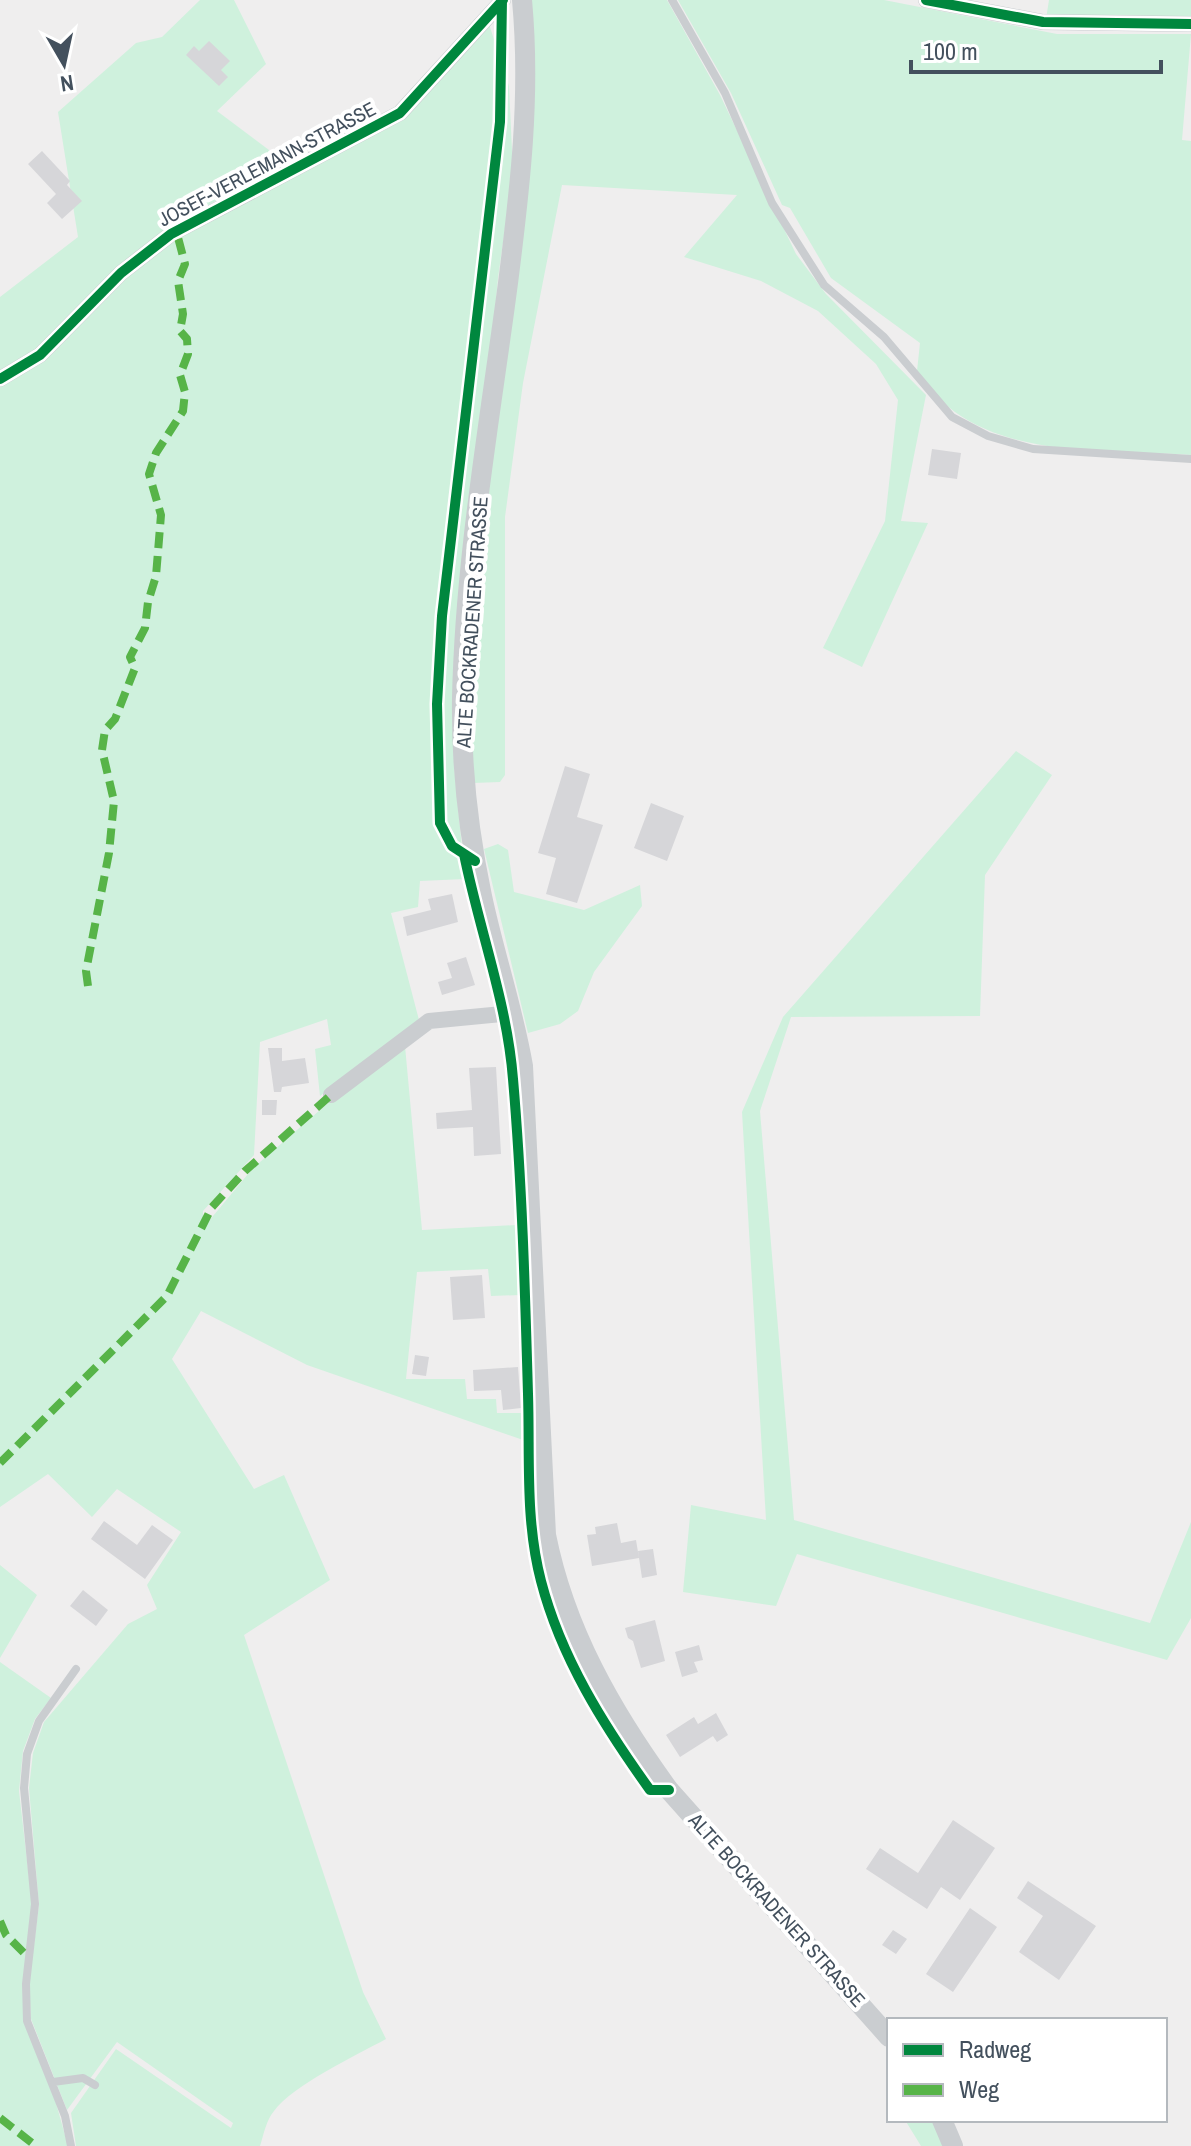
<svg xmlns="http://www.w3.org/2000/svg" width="1191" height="2146" viewBox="0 0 1191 2146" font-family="'Archivo Narrow',sans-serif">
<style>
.green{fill:#cff1dd}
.building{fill:#d6d6d9}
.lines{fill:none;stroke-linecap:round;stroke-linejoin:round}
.service{stroke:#cacdd0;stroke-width:8}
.minor{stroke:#cacdd0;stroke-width:16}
.tertiary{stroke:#cacdd0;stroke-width:20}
.quiet{stroke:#57b448;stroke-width:8;stroke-dasharray:16 8;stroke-linecap:butt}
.cycleway-casing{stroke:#fff;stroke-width:15}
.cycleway{stroke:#00873e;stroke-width:10}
.labels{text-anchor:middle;stroke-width:8;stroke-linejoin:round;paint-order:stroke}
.street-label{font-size:20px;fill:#43505d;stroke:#fff}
</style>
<rect width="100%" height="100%" fill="#efeeee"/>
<!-- green -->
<path class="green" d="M200,0H234L266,64L217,111L285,162L164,230L377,130L489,24L509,86L513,172L498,278L454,765L465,879L420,881L418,907L391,913L419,1020L320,1096L315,1049L331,1045L327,1019L260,1042L254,1155L203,1211V1228L253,1168L335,1097L405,1046L422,1230L516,1225L520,1295L491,1296L488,1269L417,1272L406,1379H465L467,1399H496L497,1413H524L526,1441L307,1365L201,1311L172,1359L254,1489L284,1475L330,1580L244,1635L363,1992L386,2039C357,2055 293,2085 274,2111C266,2121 264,2133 260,2146H76L71,2113L116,2049L231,2128L233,2123L117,2042L67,2110L31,2019L29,1984L39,1905L29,1788L33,1753L44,1722L128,1624L157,1609L147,1585L181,1532L117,1489L92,1517L48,1474L0,1507V297L78,237L58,112L136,43L162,37Z
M529,0H667L720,95L796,254L826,294L926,395L901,521L928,523L862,667L823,648L885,521L898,400L876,364L818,311L761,281L684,257L737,195L562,185L523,383L505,517V775L500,782L473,783L471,698L477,580Z
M678,0H884L1057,34H1191L1182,140L1191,141V455C1116,450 1019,458 955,412C940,401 928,385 917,371L920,343L831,278L790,208L782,205L731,93Z
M1049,0H1191V16L1046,19Z
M1016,751L1052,775L985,875L980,1016L791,1017L760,1111L794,1520L1150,1623L1191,1522V1618L1167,1660L797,1554L776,1606L683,1592L691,1505L766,1520L742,1112L783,1017Z
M498,844L508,850L514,892L584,910L640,885L642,906L594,972L578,1011L560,1024L528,1033L484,849Z
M0,1565L37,1595L0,1658Z
M0,1662L51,1698L35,1719L23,1751L19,1791L32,1904L25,2022L56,2103L68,2146H0Z
M905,2120H934L945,2146H921Z"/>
<!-- building -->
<path class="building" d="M209,41L230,61L221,70L228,77L219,86L186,55L194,46L199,51Z
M42,151L70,181L67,185L82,201L62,219L47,203L56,194L28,164Z
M932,449L961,453L957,479L928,475Z
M565,766L590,774L577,817L603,825L577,903L546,894L556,858L538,853Z
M651,803L684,816L667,861L634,848Z
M452,894L458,922L407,936L403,917L431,910L428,899Z
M466,957L475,985L442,995L438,982L452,978L447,963Z
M268,1048H282V1061L305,1058L309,1083L282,1087L281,1092H274Z
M496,1067L501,1154L474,1156L473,1127L437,1129L436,1113L472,1110L469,1068Z
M262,1100H277L276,1115H262Z
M482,1275L485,1318L453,1320L450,1277Z
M415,1355L429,1357L426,1376L412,1374Z
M518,1367L521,1408L503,1410L501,1390L474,1391L473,1370Z
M104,1521L137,1545L152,1525L173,1540L145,1579L91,1539Z
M617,1523L621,1543L636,1540L639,1558L592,1566L587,1535L596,1534L595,1527Z
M653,1549L657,1575L642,1578L638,1551Z
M83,1590L108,1610L96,1626L70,1606Z
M655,1620L665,1661L641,1668L633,1641L628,1638L625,1628Z
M699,1645L703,1660L694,1662L698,1672L682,1677L675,1652Z
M716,1713L728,1735L717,1742L713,1736L680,1757L666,1735L694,1717L698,1724Z
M953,1820L995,1848L960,1900L941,1887L927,1909L866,1869L880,1848L918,1873Z
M1028,1881L1096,1926L1059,1980L1019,1952L1043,1916L1017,1898Z
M970,1908L997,1927L953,1992L926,1974Z
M893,1930L907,1939L896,1954L882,1945Z"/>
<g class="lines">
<!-- service -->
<path class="service" d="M672,0L725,93L772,203L824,285L884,337L952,417L988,436L1033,449L1191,459
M53,2082L83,2078L95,2085
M71,2146L65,2116L27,2021L26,1984L35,1904L24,1788L27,1754L39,1721L76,1669"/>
<!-- minor -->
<path class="minor" d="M926,0L1043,22L1191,24
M0,379L40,355L121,273L171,234L400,113L503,0
M331,1095L429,1021L513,1013"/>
<!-- tertiary -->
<path class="tertiary" d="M522,0C531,96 520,188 508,283C490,420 465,559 462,698C461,765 468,830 482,896C494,953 513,1008 523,1066L546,1535C565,1630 612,1712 669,1790L889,2037
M942,2120L953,2146"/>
<!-- quiet -->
<path class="quiet" d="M88,986L86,971L109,853L114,801L102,750L105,730L115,719L135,668L130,657L145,628L148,602L156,576L161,515L149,474L156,453L183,411L185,392L180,375L188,354L187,339L180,331L183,314L178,281L185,264L176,230
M0,1463L167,1296L212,1207L245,1171L331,1095
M0,1921L6,1935L29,1958
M0,2118L36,2146"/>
<!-- cycleway casing -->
<g class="cycleway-casing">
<path id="cycleway" d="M926,0L1043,22L1191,24
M0,379L40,355L121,273L171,234L400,113L503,0
M464,854C479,929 507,1002 513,1079C522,1183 525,1289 528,1394C530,1457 525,1520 541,1581C561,1658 604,1726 650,1790H669
M475,861L452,846L440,823L437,704L442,616L500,122L502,0"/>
</g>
<!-- cycleway -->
<use href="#cycleway" class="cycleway"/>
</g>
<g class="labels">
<!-- street labels -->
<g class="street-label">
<text transform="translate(267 164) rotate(-28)" y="7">JOSEF-VERLEMANN-STRASSE</text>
<text transform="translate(472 622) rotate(-86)" y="7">ALTE BOCKRADENER STRASSE</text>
<text transform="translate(777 1910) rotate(48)" y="7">ALTE BOCKRADENER STRASSE</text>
</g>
</g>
<!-- legend -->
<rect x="887" y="2018" width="280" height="104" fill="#ffffff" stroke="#b4b9be" stroke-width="2"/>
<rect x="903" y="2044" width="40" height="12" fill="#00873e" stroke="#b4b9be" stroke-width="2"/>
<text x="959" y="2058" font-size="24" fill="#43505d">Radweg</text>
<rect x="903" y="2084" width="40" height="12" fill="#57b448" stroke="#b4b9be" stroke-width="2"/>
<text x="959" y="2098" font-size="24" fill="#43505d">Weg</text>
<!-- north arrow -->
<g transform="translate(64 64) rotate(171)" stroke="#ffffff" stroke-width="6" paint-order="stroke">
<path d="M0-6L14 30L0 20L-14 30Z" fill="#43505d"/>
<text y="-12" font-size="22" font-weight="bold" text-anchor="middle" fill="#43505d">N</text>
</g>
<!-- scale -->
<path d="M911 60v12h250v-12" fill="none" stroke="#43505d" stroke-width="4"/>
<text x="923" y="60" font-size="24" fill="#43505d" stroke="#ffffff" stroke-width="6" paint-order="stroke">100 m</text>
</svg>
